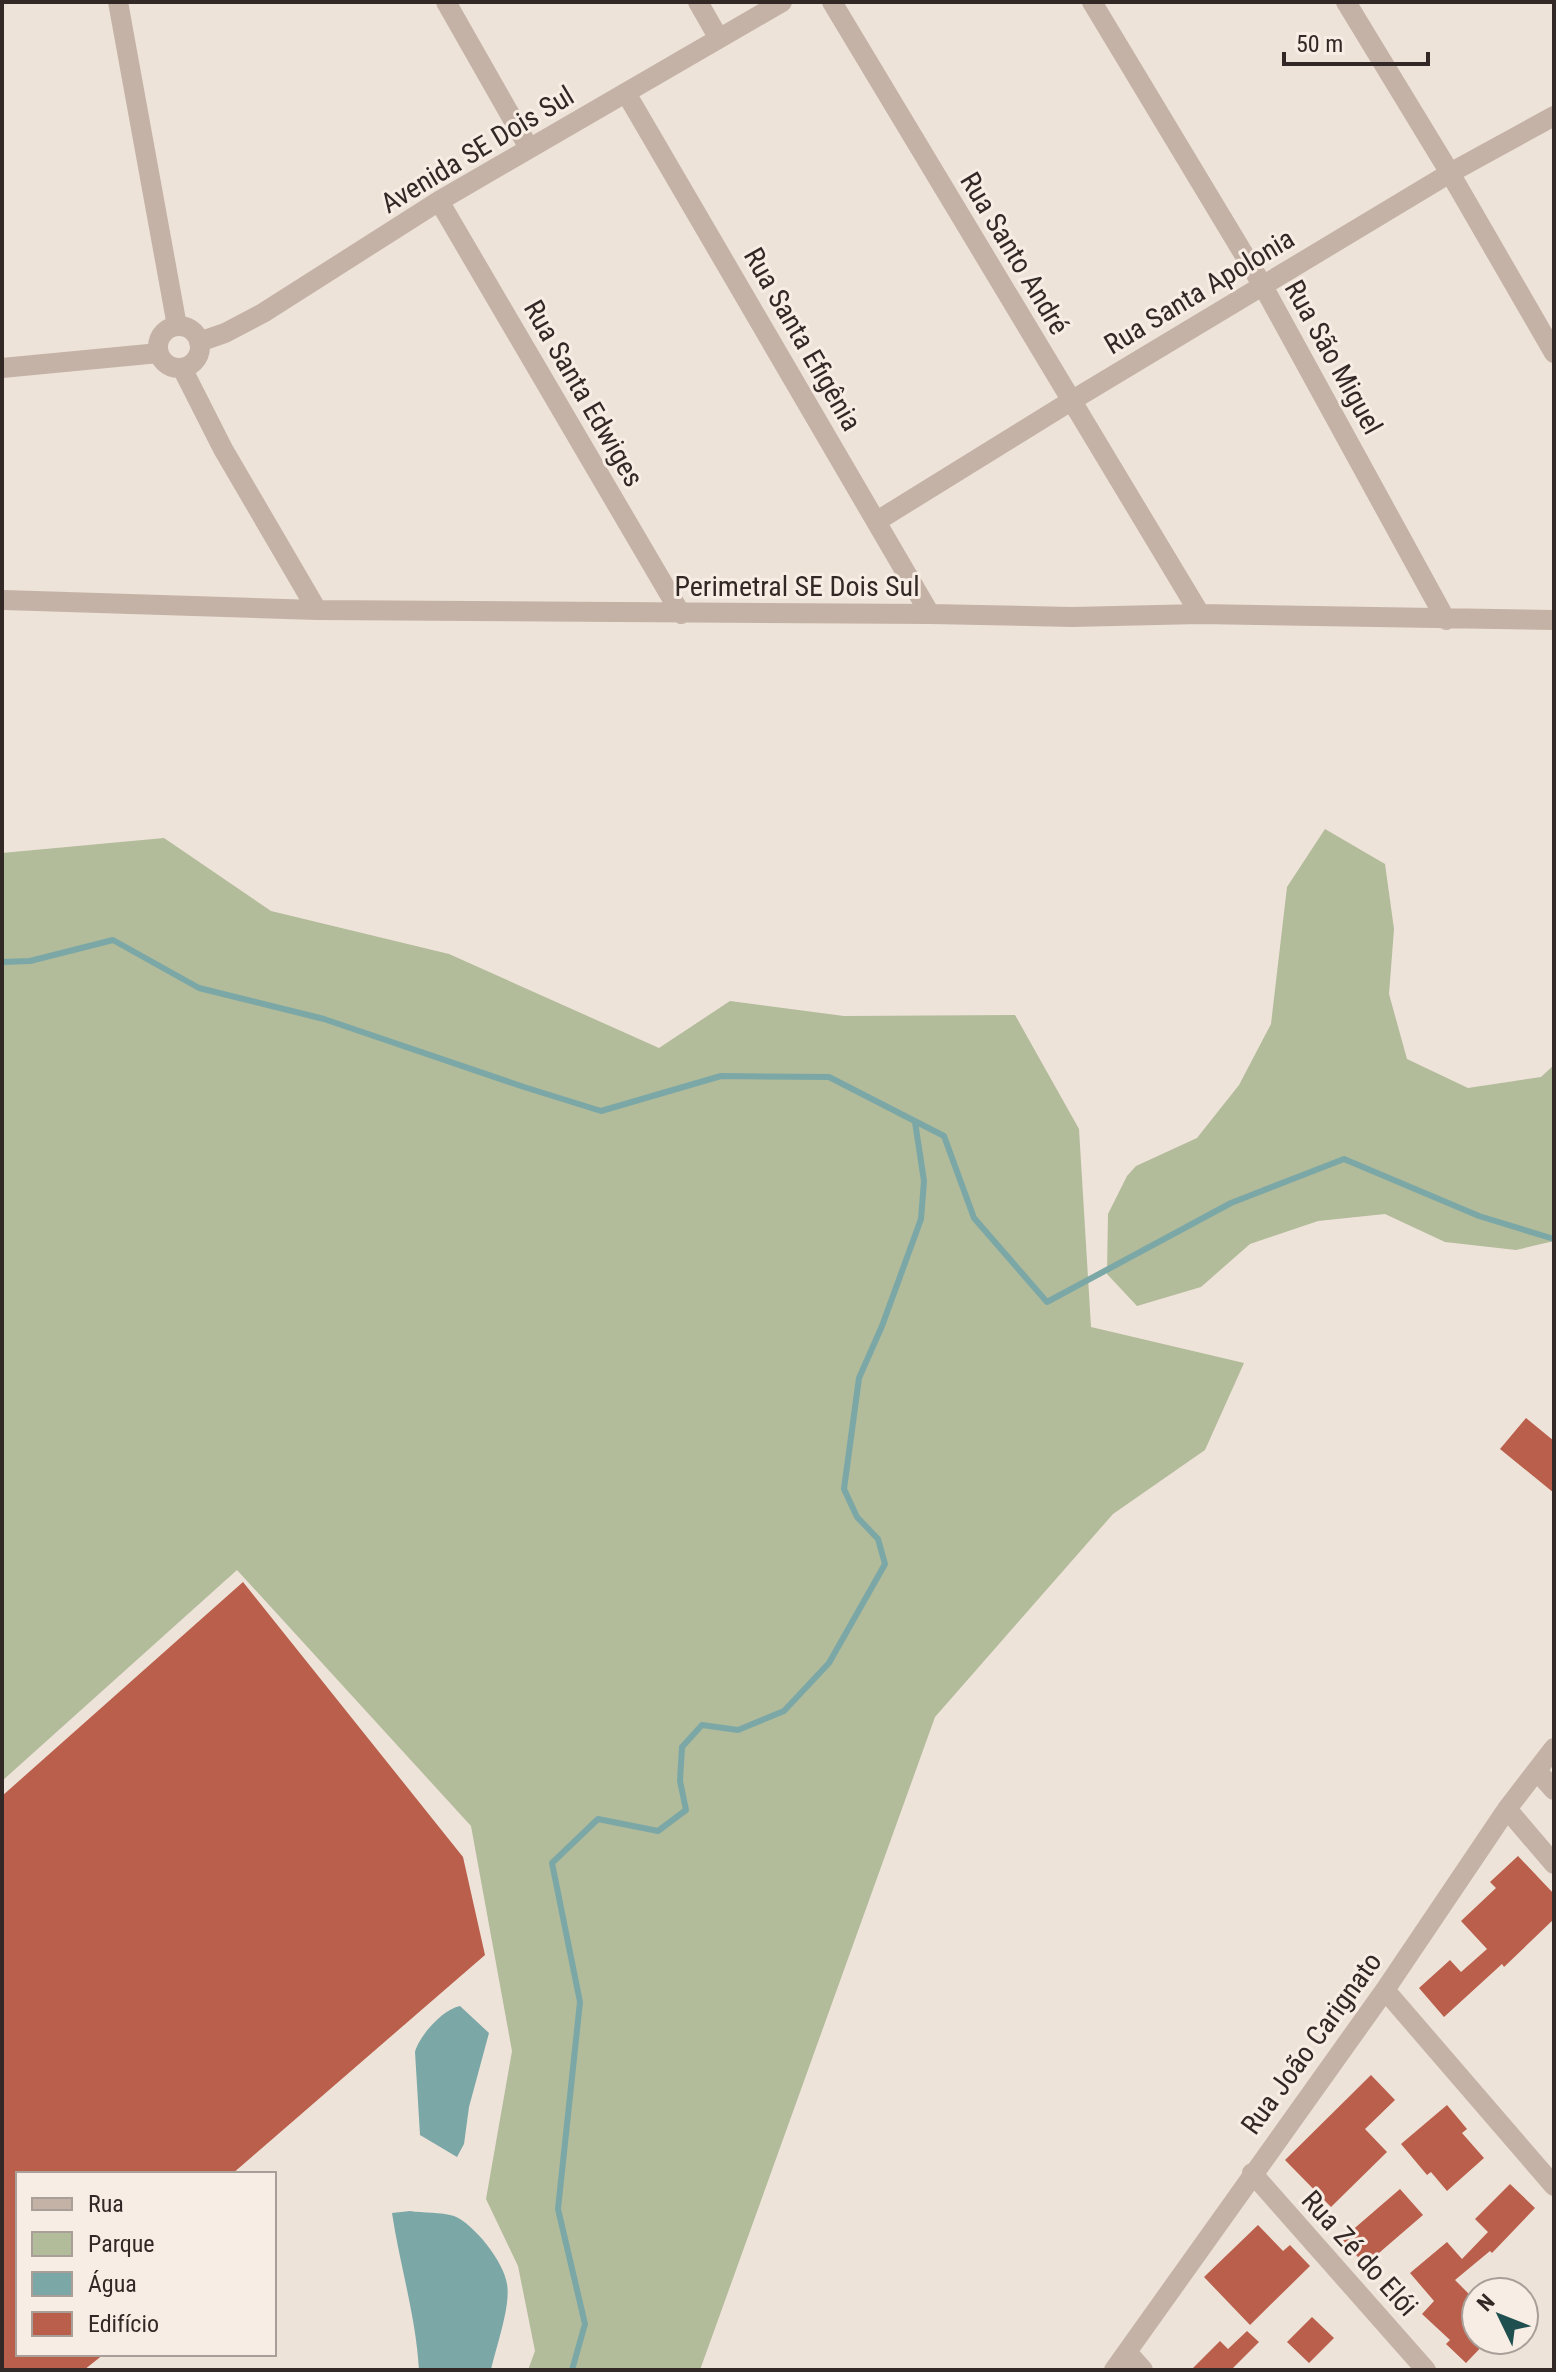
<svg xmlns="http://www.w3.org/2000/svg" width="1556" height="2372" viewBox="0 0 1556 2372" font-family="'Roboto Condensed',sans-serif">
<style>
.green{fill:#b2bb9a}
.water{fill:#7ba8a7}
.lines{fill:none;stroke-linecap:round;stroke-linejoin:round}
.stream{stroke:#7ba8a7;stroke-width:6}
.building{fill:#ba5f4b}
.street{stroke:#c5b2a6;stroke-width:20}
.labels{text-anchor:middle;stroke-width:6;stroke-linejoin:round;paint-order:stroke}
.street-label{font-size:28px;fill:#322926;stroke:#f7ede4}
</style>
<rect width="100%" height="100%" fill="#eee3d9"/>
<!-- green -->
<path class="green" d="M1325,829L1385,864L1394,929L1389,994L1407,1059L1468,1088L1541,1077L1554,1065V1241L1516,1250L1445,1242L1385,1214L1318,1221L1250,1244L1201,1287L1137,1306L1107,1274L1108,1214L1127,1176L1136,1166L1197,1138L1239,1085L1271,1024L1287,887Z
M164,838L271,911L449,954L659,1048L730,1001L844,1016L1015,1015L1079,1129L1091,1327L1244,1363L1205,1450L1113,1514L935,1717L700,2370H528L535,2351L518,2266L486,2199L512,2051L471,1826L237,1570L2,1781V853Z"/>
<!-- water -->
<path class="water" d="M460,2006L489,2033L469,2107L464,2144L457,2157L420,2135L415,2052C419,2036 443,2009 460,2006Z
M410,2211C423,2213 441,2212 454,2216C474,2224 504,2262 507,2284C511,2306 496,2347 491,2370H419C416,2317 400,2266 392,2213Z"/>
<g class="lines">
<!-- stream -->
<path class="stream" d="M2,962L30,961L113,940L199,988L324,1019L524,1087L601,1111L721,1076L829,1077L944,1136L974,1218L1047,1302L1231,1203L1344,1159L1479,1216L1554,1239
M572,2370L585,2324L558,2209L580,2002L552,1863L598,1819L658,1831L686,1810L680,1781L682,1747L702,1725L738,1730L784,1711L829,1663L885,1564L878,1539L857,1517L844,1489L859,1378L882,1326L921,1219L924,1181L915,1122"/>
</g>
<!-- building -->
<path class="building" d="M1526,1418L1554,1441V1493L1500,1449Z
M243,1582L463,1857L485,1955L232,2174H18V2354H104L84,2370H2V1796Z
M1518,1856L1554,1894V1919L1504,1967L1502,1964L1444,2017L1419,1988L1450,1960L1461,1972L1487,1949L1461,1921L1496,1888L1490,1882Z
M1371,2075L1395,2100L1365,2129L1387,2152L1331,2207L1285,2160Z
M1447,2105L1467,2129L1462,2133L1484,2158L1447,2191L1431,2172L1427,2175L1401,2144Z
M1510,2184L1535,2208L1492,2253L1490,2251L1455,2280L1476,2301V2340H1488L1466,2363L1446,2344L1450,2340L1422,2314L1434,2301L1410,2273L1447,2242L1462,2259L1488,2232L1475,2219Z
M1400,2189L1423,2215L1365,2265L1342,2239Z
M1258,2225L1283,2251L1290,2245L1310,2266L1250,2325L1204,2277Z
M1312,2317L1334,2338L1309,2363L1287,2342Z
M1247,2331L1259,2342L1231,2370H1191L1220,2341L1228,2349Z"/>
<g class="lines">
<!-- street -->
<path class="street" d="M118,2L177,326
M446,2L529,148
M698,2L718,37
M832,2L1200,614
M1092,2L1263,286L1446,620
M1346,2L1450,173L1554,353
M626,93L930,614
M439,201L681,614
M158 347a21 21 0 1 1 42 0a21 21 0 1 1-42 0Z
M199,342L225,333L263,313L439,201L782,2
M2,368L159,353
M182,368L223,449L317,610
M877,521L1071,401L1450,173L1554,116
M4,600L317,610L930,614L1072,617L1200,614L1554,620
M1538,1772L1554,1790
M1507,1809L1554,1864
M1385,1990L1554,2186
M1252,2173L1426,2370
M1127,2352L1143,2370
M1114,2370L1385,1990L1507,1809L1554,1748"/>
</g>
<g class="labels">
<!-- street labels -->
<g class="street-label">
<text transform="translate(477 149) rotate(-31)" y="10">Avenida SE Dois Sul</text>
<text transform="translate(1015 253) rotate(59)" y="10">Rua Santo André</text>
<text transform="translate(1199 291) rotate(-31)" y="10">Rua Santa Apolonia</text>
<text transform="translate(803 339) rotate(60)" y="10">Rua Santa Efigênia</text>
<text transform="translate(1334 357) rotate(61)" y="10">Rua São Miguel</text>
<text transform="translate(584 393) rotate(60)" y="10">Rua Santa Edwiges</text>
<text x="797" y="596">Perimetral SE Dois Sul</text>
<text transform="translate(1311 2043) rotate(-54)" y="10">Rua João Carignato</text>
<text transform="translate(1360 2253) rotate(48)" y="10">Rua Zé do Elói</text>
</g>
</g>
<!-- border -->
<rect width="1556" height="2372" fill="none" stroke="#322926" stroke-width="8"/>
<!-- legend -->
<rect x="16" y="2172" width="260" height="184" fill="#f7ede4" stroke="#a89f98" stroke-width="2"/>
<rect x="32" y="2198" width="40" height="12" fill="#c5b2a6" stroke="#a89f98" stroke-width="2"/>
<text x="88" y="2212" font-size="24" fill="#322926">Rua</text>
<rect x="32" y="2232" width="40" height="24" fill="#b2bb9a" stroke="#a89f98" stroke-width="2"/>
<text x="88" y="2252" font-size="24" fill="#322926">Parque</text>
<rect x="32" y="2272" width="40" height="24" fill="#7ba8a7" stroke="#a89f98" stroke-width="2"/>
<text x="88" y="2292" font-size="24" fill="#322926">Água</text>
<rect x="32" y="2312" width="40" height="24" fill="#ba5f4b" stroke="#a89f98" stroke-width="2"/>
<text x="88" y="2332" font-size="24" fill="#322926">Edifício</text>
<!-- north arrow -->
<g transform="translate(1500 2316) rotate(313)"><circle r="38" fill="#f7ede4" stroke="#a89f98" stroke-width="2"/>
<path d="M0-6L14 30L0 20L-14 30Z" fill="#204f4f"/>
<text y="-12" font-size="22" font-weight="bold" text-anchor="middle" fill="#322926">N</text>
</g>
<!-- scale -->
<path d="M1284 52v12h144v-12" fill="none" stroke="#322926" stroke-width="4"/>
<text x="1296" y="52" font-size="24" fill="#322926" stroke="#f7ede4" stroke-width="6" paint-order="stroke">50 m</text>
</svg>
